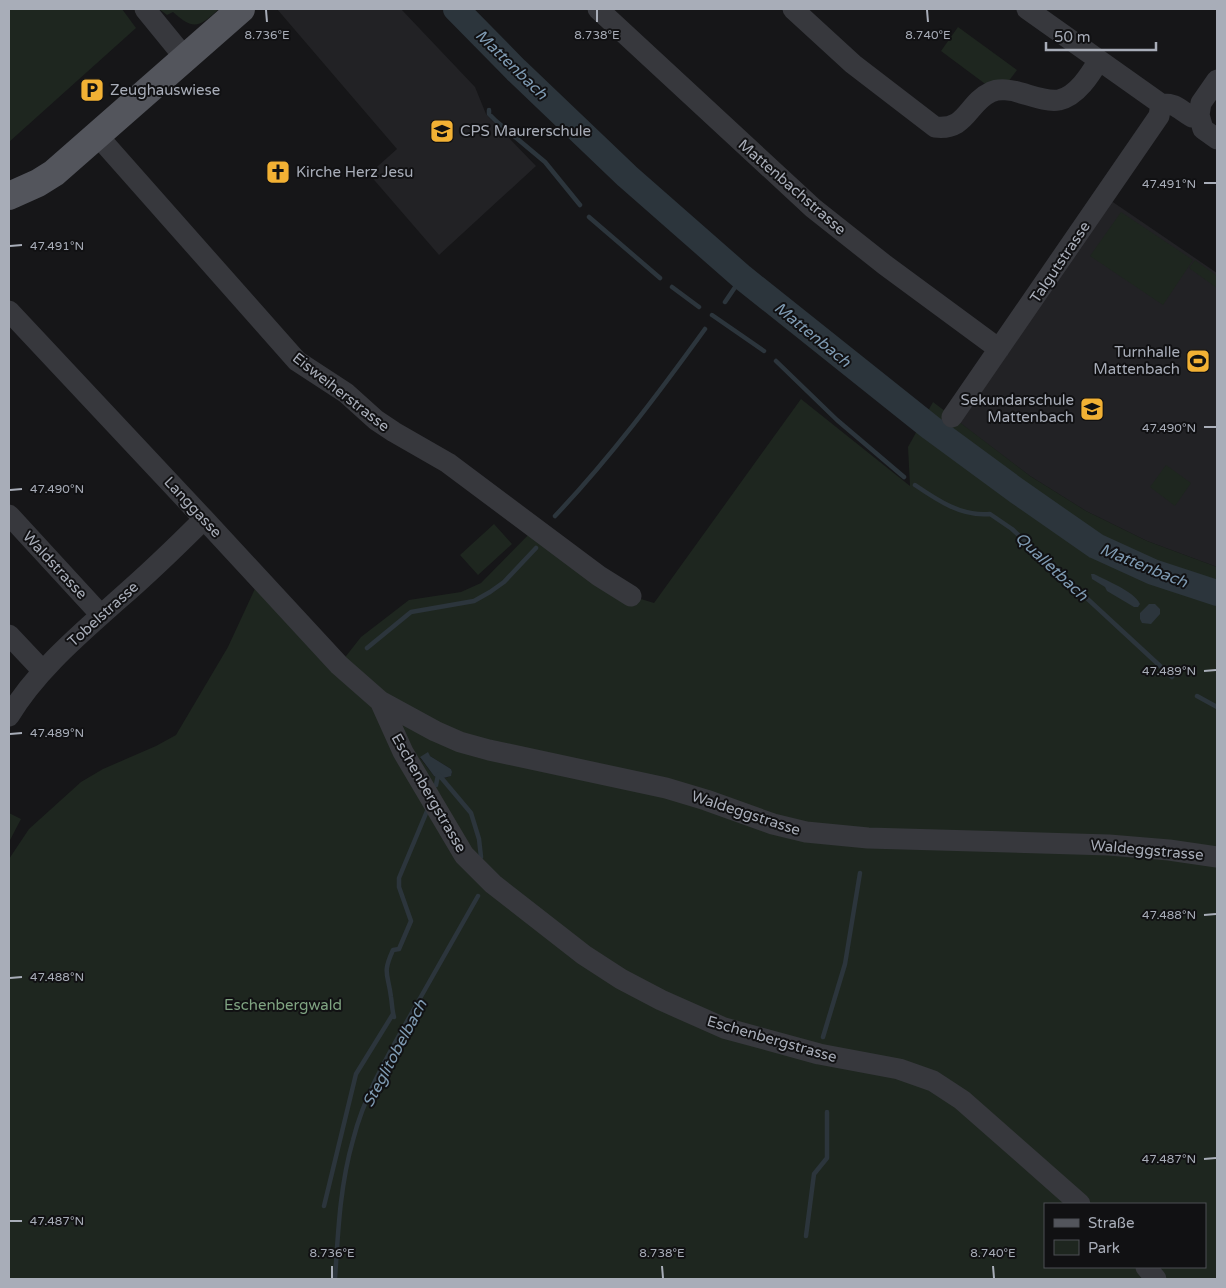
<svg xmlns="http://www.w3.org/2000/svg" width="1226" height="1288" viewBox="0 0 1226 1288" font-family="'Varela Round',sans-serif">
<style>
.built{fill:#222225}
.green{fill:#1e261f;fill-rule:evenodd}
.water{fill:#2c353c}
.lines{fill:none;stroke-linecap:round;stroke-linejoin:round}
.stream{stroke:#2c353c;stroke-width:4.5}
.river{stroke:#2c353c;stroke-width:26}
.minor{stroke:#37383d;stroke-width:21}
.major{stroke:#53555c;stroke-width:28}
.ticks{fill:none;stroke:#a8adb8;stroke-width:2}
.labels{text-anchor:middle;stroke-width:4;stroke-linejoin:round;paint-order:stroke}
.poi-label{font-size:15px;fill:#a8adb8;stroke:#111113;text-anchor:start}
.street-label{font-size:15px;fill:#a8adb8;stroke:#111113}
.park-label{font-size:15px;fill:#7fa381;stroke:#111113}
.water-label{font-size:16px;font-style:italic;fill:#7f9bb3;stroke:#111113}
.ticks-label{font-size:12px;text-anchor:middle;fill:#a8adb8;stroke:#111113;stroke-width:4;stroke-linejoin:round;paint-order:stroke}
</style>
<rect width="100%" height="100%" fill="#161618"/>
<!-- built -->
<path class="built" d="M277,9H401L475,87L486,114L536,166L439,255L369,174L397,149Z
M1104,196L1217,273V567L1147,541L1086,511L1030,476L952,417Z"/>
<!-- green -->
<path class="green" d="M9,9H122L136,28L9,142Z
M159,9H219C199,27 194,31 173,12L167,15Z
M958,27L1017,70L1008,82L988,86L941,51Z
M1121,212L1193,260L1163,305L1090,256Z
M1195,260L1217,276V288L1189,268Z
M801,399L910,486L908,447L933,402L1030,476L1086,511L1147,541L1217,567V1279H9V859L29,829L81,782L103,769L156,746L176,735L228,647L259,580L339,665L361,637L409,600L461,592L481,583L535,528L631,596L654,603ZM430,756L451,769L452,774L448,777L440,779L434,776L420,758ZM1045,1204H1205V1267H1045Z
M1166,465L1191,483L1175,506L1150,487Z
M494,524L512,544L478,575L460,555Z
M9,813L21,819L9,842Z"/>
<!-- water -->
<path class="water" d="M1091,574H1094C1107,581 1134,591 1140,604L1138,607H1134L1107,591L1105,587L1092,579Z
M1149,604H1155L1160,609V614L1151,624L1142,623L1140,619V613Z
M428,752L430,756L451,769L452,772L451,776L440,779L434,776L420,757Z"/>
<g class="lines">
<!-- stream -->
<path class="stream" d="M514,72L516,70
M489,110V114L496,121L545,162L580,205
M589,217L660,278
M672,287L699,307
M725,302L742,277
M712,315L764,351
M776,361L837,420L904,477
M986,472V468
M915,485C937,500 962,517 990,514L1012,529L1172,677
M555,516C610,458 658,394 705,329
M367,648L411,612L474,601L490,592L504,582L536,548
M1197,696L1217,707
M439,775L471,813L479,839L481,857
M436,785L438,775
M394,1017C392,1010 392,1003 391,997C388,973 382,974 393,950L399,949L411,921L399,887V878L427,811
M823,1037L845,964L860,873
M324,1206L356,1074L393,1014
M806,1236L814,1174L827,1158V1112
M335,1279C338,1232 340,1185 353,1140C364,1096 388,1055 410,1016C433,976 455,936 478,896"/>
<!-- river -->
<path class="river" d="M456,9L516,70L627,176L742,277L930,427L1017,491L1096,546L1153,572L1217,593"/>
<!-- minor -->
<path class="minor" d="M145,9L185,58
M598,9L813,208L885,265L999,349
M793,9L853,64L935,127C967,131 967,103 991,92C999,88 1012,90 1021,93C1032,96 1047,102 1059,100C1077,96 1090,75 1099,60
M1027,9L1161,104C1177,103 1179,110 1192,117L1199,115
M1217,80L1201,103L1199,115L1203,129L1217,139
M97,135L297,361L346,393L376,420L394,432L448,463L599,576L631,596
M9,311L204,519L339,665L380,701L435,731L460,742L489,750L666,788L706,800L773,824L806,832L868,838L1109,845L1169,850L1217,857
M952,417L1159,116L1161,104
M9,515L101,615
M9,635L42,670
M380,701L403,752L464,855L493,884L584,955L621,979L661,1000L724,1028L819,1054L899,1069L933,1081L962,1100L1080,1204
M9,716C37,670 79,635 118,600C148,574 176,547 204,519
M1146,1267L1156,1279"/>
<!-- major -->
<path class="major" d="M9,196L38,183L54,173L241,9"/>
</g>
<!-- ticks -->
<path class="ticks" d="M266,10L267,22M597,10V22M927,10L928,22M1204,183H1216M10,246L22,245M1204,427H1216M10,490L22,489M1204,671L1216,670M10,734L22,733M1204,915L1216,914M10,978L22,977M1204,1159L1216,1158M10,1221H22M332,1266V1278M662,1266L663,1278M993,1266L994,1278"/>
<!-- icons -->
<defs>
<g id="parking-square" transform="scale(1.25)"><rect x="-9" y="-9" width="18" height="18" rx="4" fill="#f2b134" stroke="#111113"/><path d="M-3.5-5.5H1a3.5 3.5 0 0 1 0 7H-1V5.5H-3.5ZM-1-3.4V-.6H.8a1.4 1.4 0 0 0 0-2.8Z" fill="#111"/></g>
<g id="school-square" transform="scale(1.25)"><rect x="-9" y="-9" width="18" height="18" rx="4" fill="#f2b134" stroke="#111113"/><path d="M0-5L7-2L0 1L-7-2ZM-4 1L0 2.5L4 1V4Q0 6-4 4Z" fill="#111"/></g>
<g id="church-square" transform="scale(1.25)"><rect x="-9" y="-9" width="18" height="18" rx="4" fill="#f2b134" stroke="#111113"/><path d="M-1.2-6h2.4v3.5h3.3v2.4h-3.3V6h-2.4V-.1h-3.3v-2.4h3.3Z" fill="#111"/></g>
<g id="stadium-square" transform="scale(1.25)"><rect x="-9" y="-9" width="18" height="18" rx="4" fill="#f2b134" stroke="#111113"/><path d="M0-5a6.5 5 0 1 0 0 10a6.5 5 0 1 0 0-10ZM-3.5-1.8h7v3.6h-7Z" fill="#111"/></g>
</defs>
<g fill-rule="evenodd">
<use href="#parking-square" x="92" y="90"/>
<use href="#school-square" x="442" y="131"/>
<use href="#church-square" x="278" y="172"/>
<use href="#stadium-square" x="1198" y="361"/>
<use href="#school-square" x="1092" y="409"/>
</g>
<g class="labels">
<!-- poi labels -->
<g class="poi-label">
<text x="110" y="95">Zeughauswiese</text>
<text x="460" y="136">CPS Maurerschule</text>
<text x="296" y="177">Kirche Herz Jesu</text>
<text x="1180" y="357" text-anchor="end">Turnhalle<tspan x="1180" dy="17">Mattenbach</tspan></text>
<text x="1074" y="405" text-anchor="end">Sekundarschule<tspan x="1074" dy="17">Mattenbach</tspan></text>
</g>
<!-- street labels -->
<g class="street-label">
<text transform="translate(792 187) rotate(41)" y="5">Mattenbachstrasse</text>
<text transform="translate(1060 262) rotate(-56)" y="5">Talgutstrasse</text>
<text transform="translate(341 392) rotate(38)" y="5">Eisweiherstrasse</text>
<text transform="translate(193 507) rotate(47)" y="5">Langgasse</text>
<text transform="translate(55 565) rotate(47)" y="5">Waldstrasse</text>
<text transform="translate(103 614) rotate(-42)" y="5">Tobelstrasse</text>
<text transform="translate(429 793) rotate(60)" y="5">Eschenbergstrasse</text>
<text transform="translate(746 813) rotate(18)" y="5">Waldeggstrasse</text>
<text transform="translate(1147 850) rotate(5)" y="5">Waldeggstrasse</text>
<text transform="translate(772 1039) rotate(16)" y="5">Eschenbergstrasse</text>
</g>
<!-- park labels -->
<g class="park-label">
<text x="283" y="1010">Eschenbergwald</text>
</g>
<!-- water labels -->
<g class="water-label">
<text transform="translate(512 64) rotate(44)" y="6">Mattenbach</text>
<text transform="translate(813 334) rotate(39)" y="6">Mattenbach</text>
<text transform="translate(1144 565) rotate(22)" y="6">Mattenbach</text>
<text transform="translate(1052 566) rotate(43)" y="6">Qualletbach</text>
<text transform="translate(394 1053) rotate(-62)" y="6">Steglitobelbach</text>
</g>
</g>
<g class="ticks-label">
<text x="267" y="39">8.736°E</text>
<text x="597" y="39">8.738°E</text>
<text x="928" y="39">8.740°E</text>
<text x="1169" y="188">47.491°N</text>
<text x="57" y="250">47.491°N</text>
<text x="1169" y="432">47.490°N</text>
<text x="57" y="493">47.490°N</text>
<text x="1169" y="675">47.489°N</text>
<text x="57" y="737">47.489°N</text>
<text x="1169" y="919">47.488°N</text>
<text x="57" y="981">47.488°N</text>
<text x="1169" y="1163">47.487°N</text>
<text x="57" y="1225">47.487°N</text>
<text x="332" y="1257">8.736°E</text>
<text x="662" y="1257">8.738°E</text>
<text x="993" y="1257">8.740°E</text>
</g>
<!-- border -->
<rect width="1226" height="1288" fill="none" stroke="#a8adb8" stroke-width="20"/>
<!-- legend -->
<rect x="1044" y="1203" width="162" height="65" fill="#111113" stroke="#4d4f55"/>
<rect x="1054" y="1219" width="25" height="8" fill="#53555c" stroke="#4d4f55"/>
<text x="1088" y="1228" font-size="15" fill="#a8adb8">Straße</text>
<rect x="1054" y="1240" width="25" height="15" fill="#1e261f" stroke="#4d4f55"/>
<text x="1088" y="1253" font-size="15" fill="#a8adb8">Park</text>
<!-- scale -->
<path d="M1046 42v8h110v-8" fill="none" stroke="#a8adb8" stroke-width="2.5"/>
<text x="1054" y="42" font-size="15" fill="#a8adb8" stroke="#111113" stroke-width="4" paint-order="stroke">50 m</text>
</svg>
